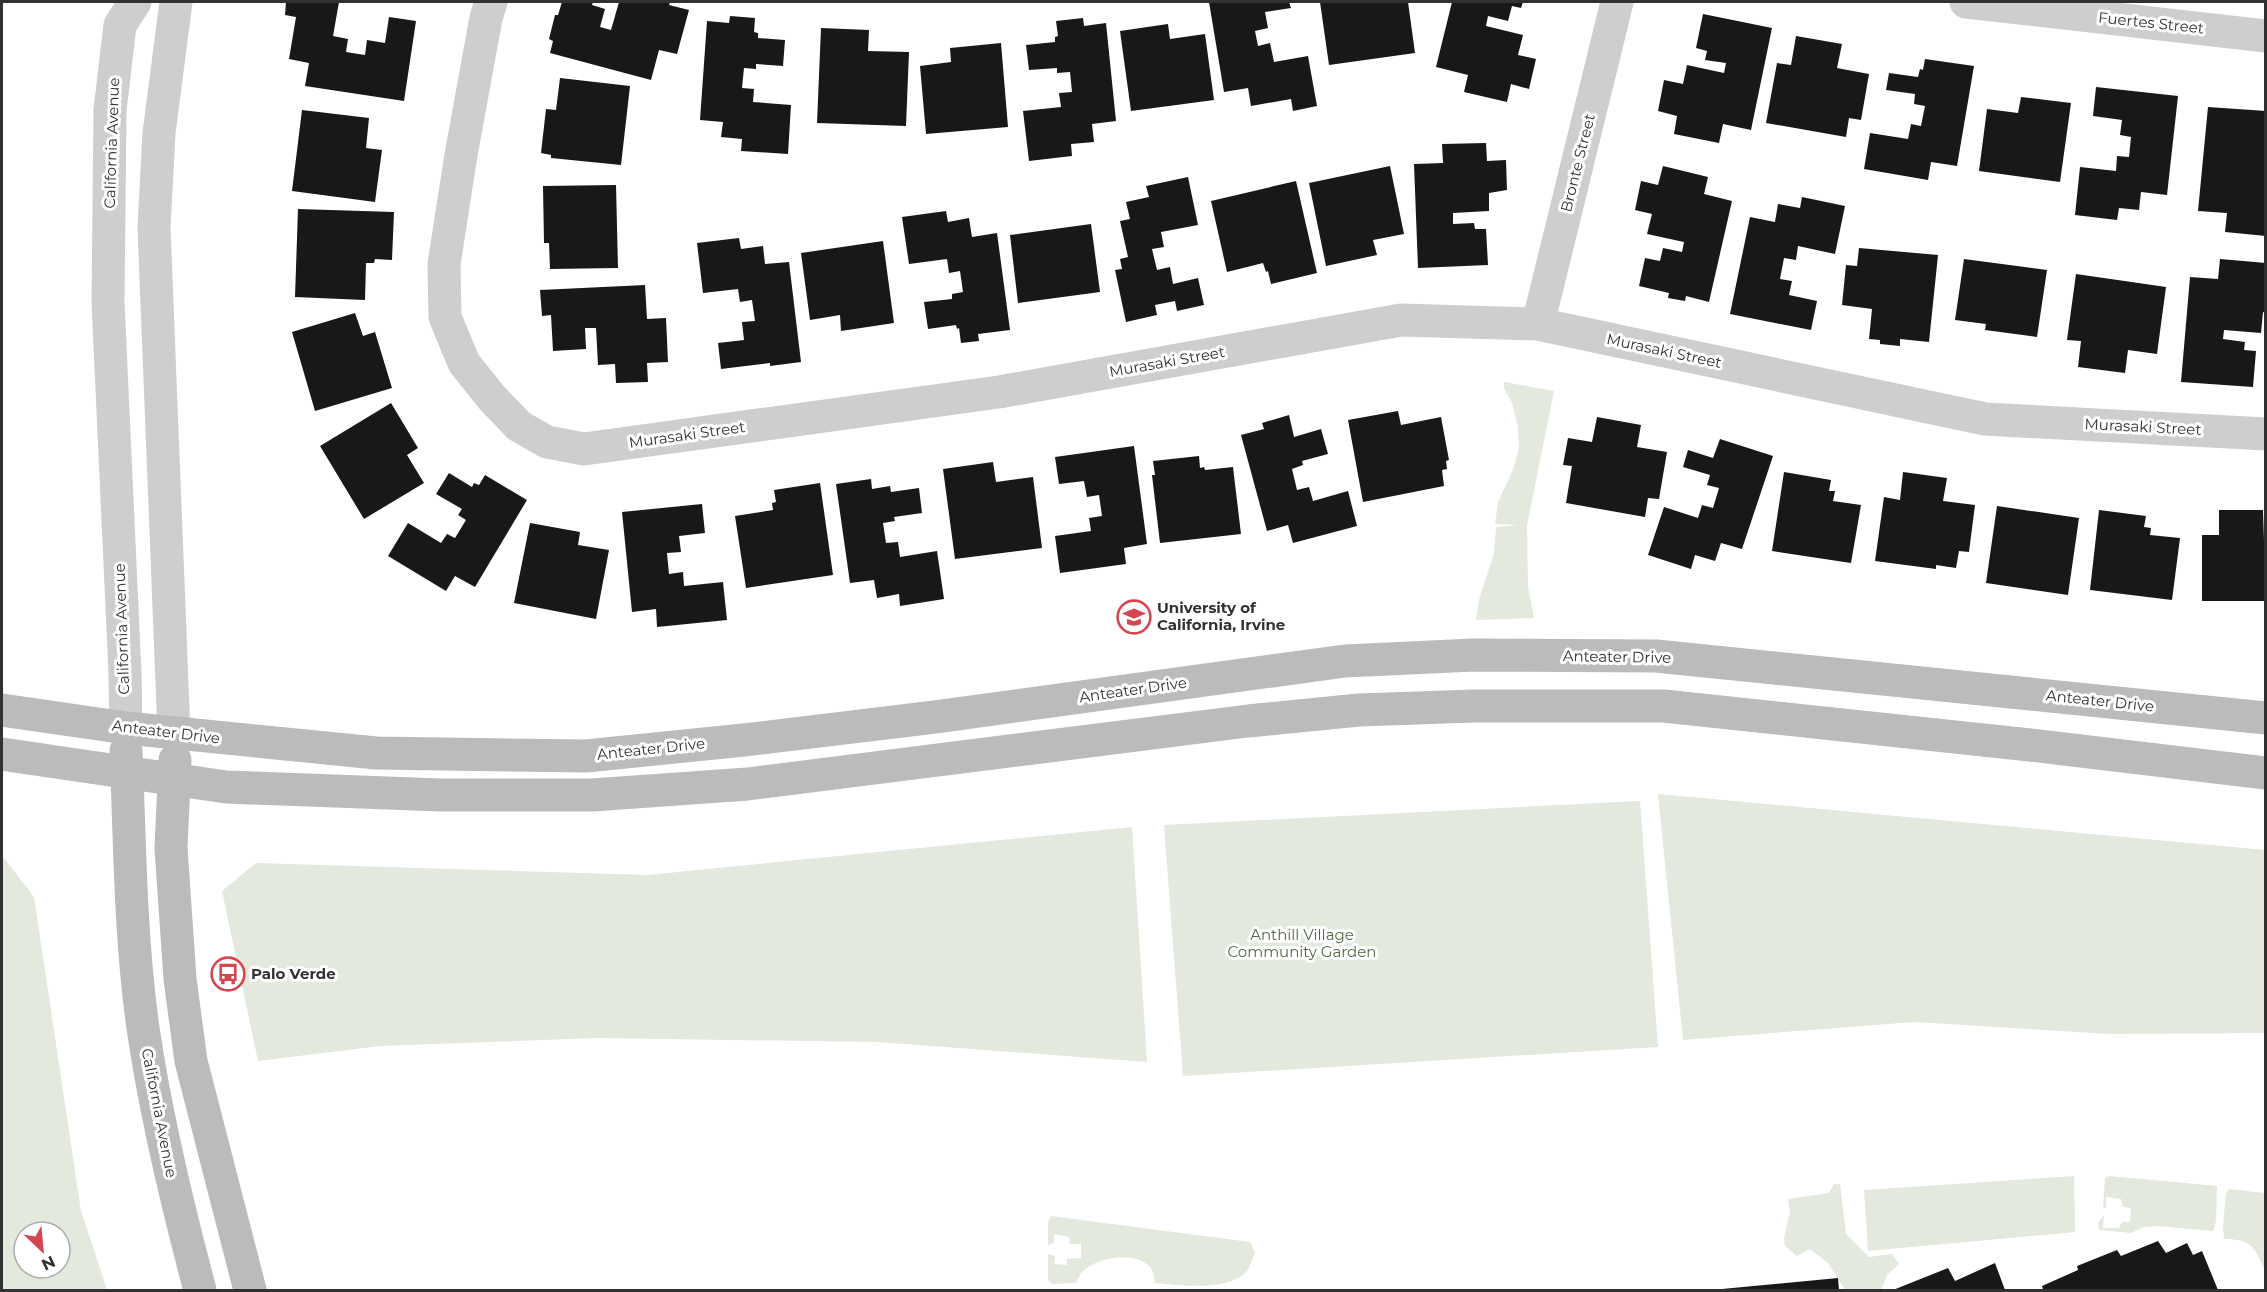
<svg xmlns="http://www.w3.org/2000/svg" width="2267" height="1292" viewBox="0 0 2267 1292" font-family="Montserrat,sans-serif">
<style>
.green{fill:#e3e9dd;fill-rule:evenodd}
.building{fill:#181818}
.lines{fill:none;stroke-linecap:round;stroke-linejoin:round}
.minor{stroke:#cecece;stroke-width:33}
.tertiary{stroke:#cecece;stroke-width:33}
.secondary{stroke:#bbb;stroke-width:33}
.labels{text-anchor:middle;stroke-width:6;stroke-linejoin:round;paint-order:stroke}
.street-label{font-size:15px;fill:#313131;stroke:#fff}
.poi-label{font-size:15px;font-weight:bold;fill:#313131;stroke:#fff;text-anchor:start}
.park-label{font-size:15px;fill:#546842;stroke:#fff}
</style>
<rect width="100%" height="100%" fill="#fff"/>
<!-- green -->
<path class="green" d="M1504,382L1554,391L1527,525L1528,586L1534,618L1476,620L1479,600L1494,553L1496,527L1518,525L1495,524L1498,502L1513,470L1519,447L1518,426L1512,403L1504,388Z
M1658,794L2265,850V1033L2110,1034L1914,1022L1683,1040Z
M1640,801L1658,1047L1183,1076L1164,825Z
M1132,827L1147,1062L877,1042L598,1038L380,1046L258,1061L222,891L256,863L647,875Z
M2,858H4L34,897L81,1211L107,1290H2ZM24,1232H60V1268H24Z
M2074,1176L2075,1232L1868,1251L1864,1190Z
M2109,1176L2217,1186L2216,1221L2213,1231L2157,1226L2144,1227L2131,1233L2099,1230L2098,1223L2104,1215L2103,1228H2119L2122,1222H2130L2131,1208L2123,1207L2121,1199L2106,1197V1208H2103L2105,1178Z
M1834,1184H1840L1846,1234L1869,1257L1892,1254L1899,1264L1887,1275L1881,1290H1845L1828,1263L1810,1249L1797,1256L1785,1246L1784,1238L1790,1212L1788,1199L1829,1193Z
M2229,1189L2265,1193V1270C2254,1247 2252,1239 2224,1239L2223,1226L2226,1193Z
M1051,1216L1250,1242L1255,1253C1252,1259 1250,1266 1247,1271C1229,1292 1181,1285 1155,1283C1154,1280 1154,1273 1152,1270C1140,1249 1097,1257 1083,1271C1080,1274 1078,1279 1076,1283L1052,1284L1048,1279V1254L1055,1256L1054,1264L1067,1265V1259L1081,1258V1244H1070L1069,1237L1054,1234V1243L1048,1245V1222Z"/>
<!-- building -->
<path class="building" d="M286,2H339L333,36L348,39L346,52L365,55L367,40L385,43L389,17L416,21L404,101L305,86L309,63L289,59L296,17L285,15Z
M562,2H593L592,5L605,9L600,27L611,30L619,2H670L669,5L689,10L677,54L659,50L651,80L550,53L553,41L549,39L555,15H558Z
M1209,2H1289L1291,8L1265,12L1268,28L1255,31L1258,46L1270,43L1274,62L1308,56L1317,106L1293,111L1291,99L1251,106L1248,88L1224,92Z
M1320,2H1408L1415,53L1329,65Z
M1452,2H1523L1521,8L1512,6L1508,21L1488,16L1486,26L1523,35L1518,55L1536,59L1529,89L1511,84L1507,102L1464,92L1468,75L1436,67Z
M1703,14L1772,28L1751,130L1723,124L1719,143L1674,134L1677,116L1658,111L1664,80L1683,84L1687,65L1724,73L1726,63L1705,60L1707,51L1696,48Z
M730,16L755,18L754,32L758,33V38L785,40L783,66L756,64V69L744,68L742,88L754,89L753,102L791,105L788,154L741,151L742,139L721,137L723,122L700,120L707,21L729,23Z
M1083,18L1084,26L1106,23L1116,121L1092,124L1094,142L1071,144L1072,156L1029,161L1023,111L1061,107L1059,93L1072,92L1070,72L1057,73V68L1029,70L1026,45L1055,42V37L1058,36L1056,21Z
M1168,24L1170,39L1205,34L1214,100L1131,111L1120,31Z
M821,28L869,30L868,51L909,52L906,126L817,123Z
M1796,36L1842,44L1837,68L1869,74L1861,120L1849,118L1846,137L1766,123L1777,63L1791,65Z
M1001,43L1008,127L926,134L920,66L951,62L950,48Z
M1925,59L1974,66L1957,166L1931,162L1928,180L1864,169L1870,133L1908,139L1911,124L1921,126L1925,106L1914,104L1915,94L1886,90L1889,73L1918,77L1920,69L1923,70Z
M560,78L630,86L621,165L551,158V155L541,153L546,109L556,110Z
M2096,87L2178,96L2167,195L2141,192L2139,210L2119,208L2117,220L2075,215L2080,167L2116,171L2117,156L2129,157L2131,137L2120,135L2122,120L2093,116Z
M2021,97L2071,103L2060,182L1979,171L1987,109L2018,113Z
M2208,107L2266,111V236L2225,232L2227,213L2198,211Z
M302,110L369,118L366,148L382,150L375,202L292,191Z
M1486,143L1487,161L1506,160L1507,190L1489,193V211L1453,213V224L1474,223L1475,229H1486L1488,265L1418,268L1414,164L1443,163L1442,144Z
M1390,166L1404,234L1373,240L1377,255L1326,266L1309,183Z
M1663,166L1708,177L1704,194L1732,201L1709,302L1686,296L1685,301L1668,298L1669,293L1639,286L1645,258L1660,261L1663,248L1682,252L1684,242L1647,234L1652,214L1635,210L1641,181L1658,185Z
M1188,177L1198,225L1161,232L1164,247L1152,249L1157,270L1170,267L1173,284L1198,278L1204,305L1177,311L1175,301L1155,305L1157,315L1126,322L1115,270L1122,269L1120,259L1128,257L1120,221L1130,219L1126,202L1149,197L1146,186Z
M1296,181L1317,273L1271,284L1268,271L1266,272L1263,263L1227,272L1211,201Z
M616,185L618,268L550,269L549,243H544L543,186Z
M1802,197L1845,206L1835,254L1798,246L1796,260L1784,258L1780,279L1792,281L1789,295L1817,301L1811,330L1730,314L1750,217L1775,222L1778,204L1800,208Z
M298,209L394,212L392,260L375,259L374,263H366L365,300L295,297Z
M946,211L948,222L969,218L972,237L997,233L1010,330L978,334L979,341L961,343L959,328L957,329L956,325L928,329L924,302L952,299V294L963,292L960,271L949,273L947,259L909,264L902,217Z
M1091,224L1100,292L1018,303L1010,235Z
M739,238L741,249L763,246L765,264L789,262L801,362L770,366V363L721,369L718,343L744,340L742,322L755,321L752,300L740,302L738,289L703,293L697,243Z
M883,241L894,323L841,331L840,315L810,320L801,253Z
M1859,248L1938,255L1929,342L1900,339V346L1880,344V340L1869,339L1872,309L1842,305L1846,265L1857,266Z
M1964,259L2047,270L2037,337L1985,330L1986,324L1955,320Z
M2220,259L2266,263V313L2263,312L2261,333L2224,330L2223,339L2245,342L2244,350L2256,351L2253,387L2181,382L2190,277L2218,279Z
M2076,274L2166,287L2157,354L2128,350L2125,373L2078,367L2081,341L2067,340Z
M645,285L647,319L666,318L668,362L647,363L648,382L616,383L615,364L598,365L596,328H585L586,349L553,351L551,315L542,316L540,290Z
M355,313L363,336L375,332L392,388L315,411L292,332Z
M391,403L418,448L407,455L424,483L364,519L320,446Z
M1398,411L1401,425L1441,417L1449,460L1446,461L1447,469L1442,470L1444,486L1363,502L1348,420Z
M1289,415L1294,437L1321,429L1328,454L1302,461L1303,465L1292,469L1297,490L1309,487L1313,501L1348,491L1357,526L1293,543L1288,525L1267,531L1241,435L1264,429L1262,423Z
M1597,417L1641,425L1637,447L1667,452L1659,499L1648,498L1645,517L1566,503L1572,466L1563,465L1568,438L1592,442Z
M1720,439L1773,456L1742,549L1721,543L1715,561L1695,555L1691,569L1648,555L1664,507L1698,518L1702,505L1713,508L1719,488L1707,485L1710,475L1683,467L1688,450L1713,458Z
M1134,446L1147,544L1124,548L1126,564L1060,573L1055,536L1091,531L1089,518L1102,516L1099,495L1087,497L1084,481L1059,484L1055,457Z
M1199,456L1200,468L1204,467L1205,470L1233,467L1241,534L1160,543L1152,475H1155L1153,461Z
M993,462L996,482L1033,477L1042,548L955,559L943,469Z
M1784,472L1831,480L1829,491H1835L1833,501L1861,505L1851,563L1772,551Z
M1903,472L1947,478L1943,501L1975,505L1969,552L1959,551L1956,568L1936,565V569L1875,561L1884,497L1900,500Z
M449,473L472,487L474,483L479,485L485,475L527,500L475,587L455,576L446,591L388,556L408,523L441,543L447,534L455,538L466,520L458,515L462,509L436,494Z
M871,479L872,489L890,486L891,492L919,488L922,513L894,517L895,521L883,523L886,543L898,542L900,557L937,551L944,599L900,606L899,594L877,598L874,580L850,583L836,484Z
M820,483L833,575L746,588L735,516L773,510L772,503L776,502L774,490Z
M702,504L705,533L679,536L681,552L667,553L669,574L683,572L684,586L723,582L727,620L657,627L656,609L632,612L622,512Z
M1997,506L2079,518L2068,595L1986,583Z
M2099,510L2146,516L2144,527L2151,528L2150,535L2180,538L2172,600L2090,590Z
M2219,510H2263L2266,601H2202V535H2219Z
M530,523L580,532L578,545L609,550L596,619L514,603Z
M2158,1241L2166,1253L2187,1243L2193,1255L2202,1251L2218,1290H2043L2042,1286L2078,1270L2077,1266L2117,1250L2121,1256Z
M1995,1263L2005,1290H1893L1948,1268L1955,1281Z
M1838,1278L1839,1290H1722V1289Z"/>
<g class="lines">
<!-- minor -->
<path class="minor" d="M491,2L486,18L461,155L444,264L445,317L464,363L492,398L519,426L547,442L584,449L999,392L1401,320L1538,324L1985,419L2266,434
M1966,2L2266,36
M1538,324L1617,2"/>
<!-- tertiary -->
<path class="tertiary" d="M126,728L125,673L108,302L110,110L120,25L135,2
M174,734L154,227L159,133L176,2"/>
<!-- secondary -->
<path class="secondary" d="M2,710L126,728L376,753L586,756L744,740L935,717L1345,661L1474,655L1656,656L2266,718
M126,751C130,844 130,936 143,1028C156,1117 177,1204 200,1290
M2,754L226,787L441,795H592L748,784L1248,721L1359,710L1474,706H1664L2030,745L2266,773
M175,760L171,848L180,979L191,1061L250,1290"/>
</g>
<!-- icons -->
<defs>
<g id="university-ring" transform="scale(1.725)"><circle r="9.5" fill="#fff" stroke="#d44650" stroke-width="1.5"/><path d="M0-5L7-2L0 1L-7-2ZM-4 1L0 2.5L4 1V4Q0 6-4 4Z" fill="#d44650"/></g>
<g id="bus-ring" transform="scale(1.725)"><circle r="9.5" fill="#fff" stroke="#d44650" stroke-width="1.5"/><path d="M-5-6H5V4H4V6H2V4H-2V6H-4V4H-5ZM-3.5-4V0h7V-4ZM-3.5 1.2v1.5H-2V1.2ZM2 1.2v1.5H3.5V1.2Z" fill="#d44650"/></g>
</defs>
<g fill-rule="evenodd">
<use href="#university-ring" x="1134" y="617"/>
<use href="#bus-ring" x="228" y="974"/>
</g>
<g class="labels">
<!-- street labels -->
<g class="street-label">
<text transform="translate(2151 23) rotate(6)" y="5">Fuertes Street</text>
<text transform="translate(112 143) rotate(-88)" y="5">California Avenue</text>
<text transform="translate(1578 163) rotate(-76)" y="5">Bronte Street</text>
<text transform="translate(1664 351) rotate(12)" y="5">Murasaki Street</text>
<text transform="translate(1167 362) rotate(-10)" y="5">Murasaki Street</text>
<text transform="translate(2143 427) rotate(3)" y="5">Murasaki Street</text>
<text transform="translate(687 435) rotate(-8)" y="5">Murasaki Street</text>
<text transform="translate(122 629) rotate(-92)" y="5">California Avenue</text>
<text transform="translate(1617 657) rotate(1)" y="5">Anteater Drive</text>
<text transform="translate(1133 690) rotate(-8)" y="5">Anteater Drive</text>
<text transform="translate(2100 701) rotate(6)" y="5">Anteater Drive</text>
<text transform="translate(166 732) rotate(7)" y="5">Anteater Drive</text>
<text transform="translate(651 749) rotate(-6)" y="5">Anteater Drive</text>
<text transform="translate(159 1113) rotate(79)" y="5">California Avenue</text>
</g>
<!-- poi labels -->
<g class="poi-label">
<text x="1157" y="613">University of<tspan x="1157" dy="17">California, Irvine</tspan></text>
<text x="251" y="979">Palo Verde</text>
</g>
<!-- park labels -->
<g class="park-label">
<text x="1302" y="940">Anthill Village<tspan x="1302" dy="17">Community Garden</tspan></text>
</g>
</g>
<!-- border -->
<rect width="2267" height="1292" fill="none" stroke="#313131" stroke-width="6"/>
<!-- north arrow -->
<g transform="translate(42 1250) rotate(154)"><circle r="28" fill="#ffffff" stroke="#adadad" stroke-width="1.5"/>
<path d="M0-4.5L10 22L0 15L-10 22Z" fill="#d44650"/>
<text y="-9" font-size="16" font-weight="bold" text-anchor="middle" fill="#313131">N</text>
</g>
</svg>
